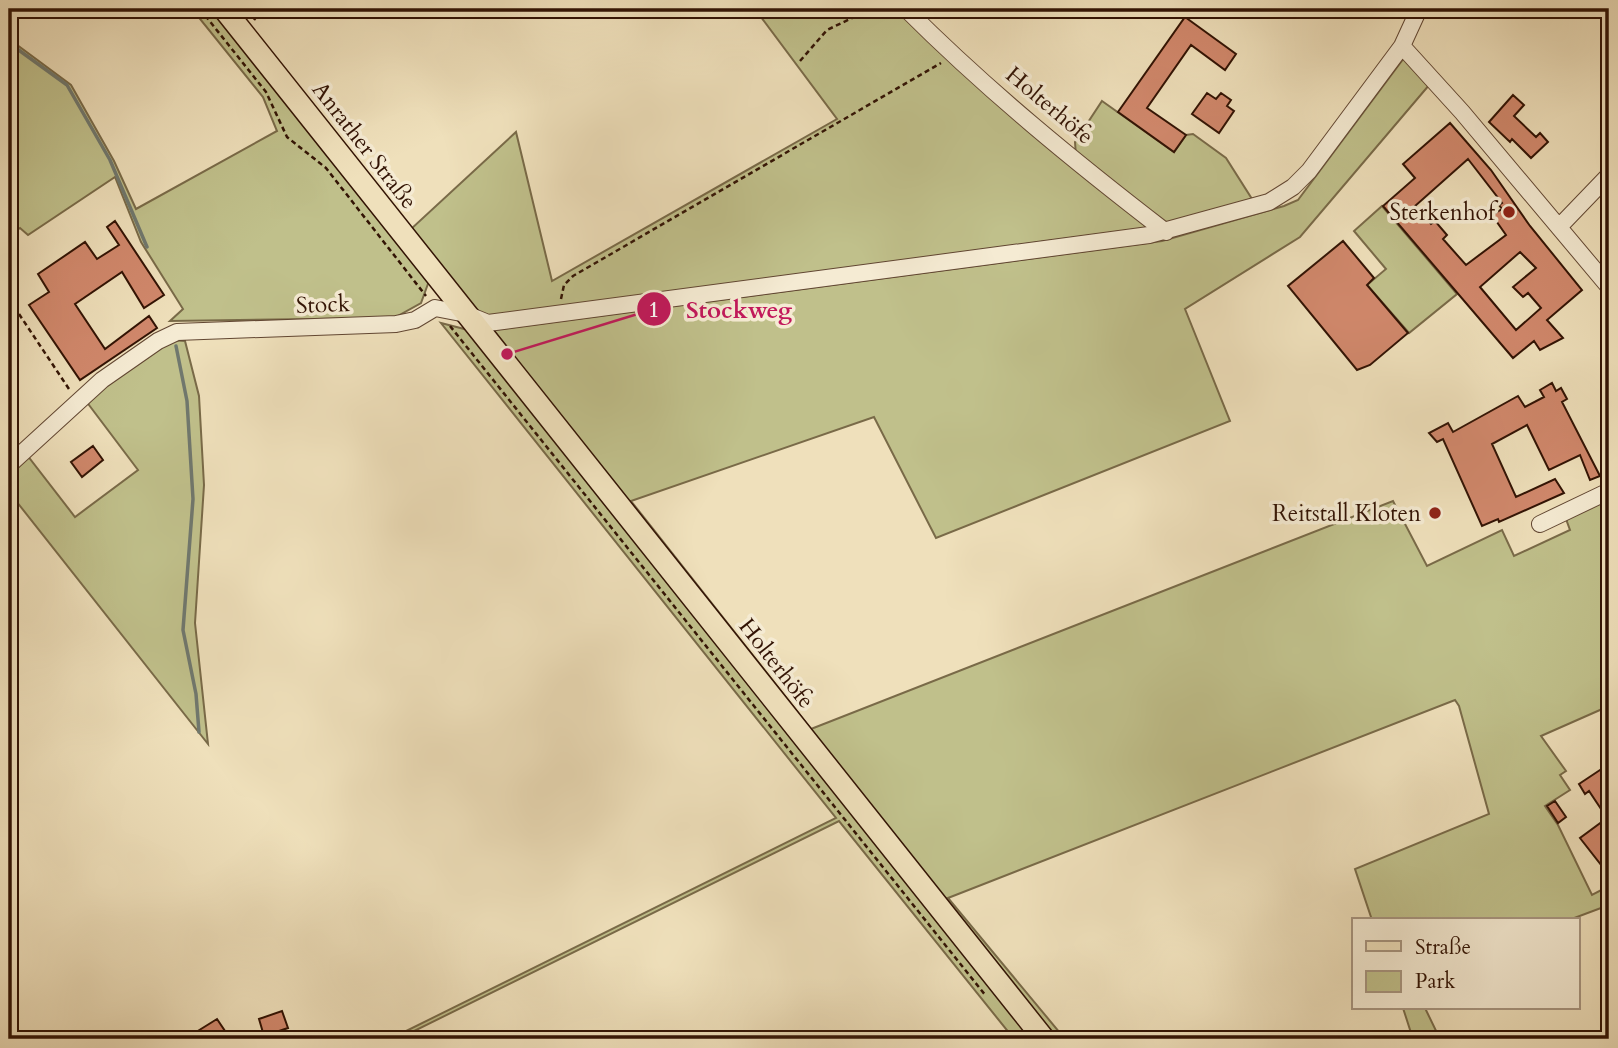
<svg xmlns="http://www.w3.org/2000/svg" width="1618" height="1048" viewBox="0 0 1618 1048" font-family="Cardo,serif">
<style>
.green{fill:#c0c08b;stroke:#796a48;stroke-width:2}
.lines{fill:none;stroke-linecap:round;stroke-linejoin:round}
.stream{stroke:#70786e;stroke-width:3.5}
.building{fill:#d1886c;stroke:#321304;stroke-width:2;fill-rule:evenodd}
.minor-casing{stroke:#614632;stroke-width:18}
.major-casing{stroke:#321304;stroke-width:24}
.path{stroke:#321304;stroke-width:2.5;stroke-dasharray:5 3.5;stroke-linecap:butt}
.minor{stroke:#f5ebd3;stroke-width:16}
.major{stroke:#efe0bb;stroke-width:21}
.poi-dot{fill:#8f2418;stroke:#f5ebd3;stroke-width:2.5}
.labels{text-anchor:middle;stroke-width:7;stroke-linejoin:round;paint-order:stroke}
.street-label{font-size:23px;fill:#321304;stroke:#f5ebd3}
.poi-label{font-size:23px;fill:#321304;stroke:#f5ebd3;text-anchor:end}
.leader{fill:none;stroke:#c2185b;stroke-width:2.5}
.callout-dot{fill:#c2185b;stroke:#f5ebd3;stroke-width:2.5}
.mark-label{font-size:21px;text-anchor:middle;font-weight:bold;fill:#fff}
.callout-label{font-size:24px;text-anchor:middle;font-weight:bold;fill:#c2185b;stroke:#f5ebd3;stroke-width:7;stroke-linejoin:round;paint-order:stroke}
</style>
<rect width="100%" height="100%" fill="#efe0bb"/>
<filter id="stains"><feTurbulence type="fractalNoise" baseFrequency=".00286" numOctaves="4"/><feColorMatrix values="0 0 0 0 .2 0 0 0 0 .09 0 0 0 0 .02 0 0 0 .5 -.17"/></filter>
<radialGradient id="worn" r=".72"><stop offset=".6" stop-color="#630" stop-opacity="0"/><stop offset="1" stop-color="#630" stop-opacity=".3"/></radialGradient>
<!-- green -->
<path class="green" d="M192,9H212L429,281L421,303L394,318L170,321L183,309L141,242L115,177L28,235L20,228L9,236V39L71,85L114,161L136,209L277,131L263,97Z
M755,9H900L1153,227L482,317L411,229L516,132L552,281L837,119Z
M1404,58L1430,84L1300,237L1185,309L1230,421L936,538L874,417L631,501L811,729L1393,501L1427,566L1502,530L1514,556L1570,530L1566,519L1609,499V706L1541,736L1566,771L1560,775L1570,790L1545,806L1558,825L1592,895L1609,886V905L1569,920H1372L1355,869L1489,814L1459,706L1455,700L948,898L1065,1039H1052L493,330L1162,241L1284,206L1298,200Z
M1102,101L1174,152L1186,135L1193,134L1226,158L1252,199L1167,225L1076,156L1075,142Z
M1382,206L1457,294L1409,333L1367,285L1386,269L1354,231Z
M441,323L468,330L1037,1039H1014L839,821L398,1039H390L836,818Z
M170,340L185,341L199,396L204,485L195,623L208,744L9,492V473L27,455L75,517L138,470L86,401Z
M1403,1008H1425L1440,1039H1413Z"/>
<g class="lines">
<!-- stream -->
<path class="stream" d="M9,43L67,85L110,160L147,247
M176,346L187,401L193,499L183,630L196,694L199,732"/>
</g>
<!-- building -->
<path class="building" d="M1185,17L1236,54L1225,70L1191,45L1147,108L1186,135L1174,152L1118,112Z
M1207,93L1216,99L1221,93L1231,100L1227,106L1234,111L1219,133L1192,114Z
M1513,95L1524,105L1514,116L1536,137L1540,133L1548,142L1531,158L1512,139L1510,142L1489,122Z
M1450,123L1491,170L1530,226L1582,290L1547,320L1563,338L1540,350L1534,341L1513,358L1383,206L1415,178L1403,164ZM1468,159L1502,203L1499,205L1502,209L1492,215L1506,235L1466,265L1443,239L1447,235L1435,221L1431,224L1415,206ZM1520,252L1536,268L1513,287L1523,297L1528,293L1541,308L1516,330L1480,287Z
M115,221L164,295L144,308L122,272L75,304L105,349L149,316L157,328L80,380L29,305L49,292L38,274L85,242L97,259L119,245L107,227Z
M1343,241L1374,278L1367,285L1408,333L1370,365L1357,370L1288,286Z
M1552,383L1556,391L1561,388L1567,399L1562,402L1600,476L1590,480L1580,455L1549,470L1527,425L1492,444L1516,497L1555,479L1564,493L1499,522L1498,519L1482,526L1443,439L1437,442L1429,433L1448,423L1453,432L1518,396L1525,407L1544,397L1540,390Z
M93,446L103,460L82,477L71,462Z
M1609,764V875L1580,838L1607,818L1589,791L1585,794L1579,784Z
M1555,801L1566,817L1558,823L1547,806Z
M282,1011L288,1028L264,1036L259,1019Z
M217,1019L225,1031L212,1039H185Z"/>
<g class="lines">
<!-- minor casing -->
<g class="minor-casing">
<path id="minor" d="M906,9C987,90 1075,162 1166,232
M1402,46L1462,112L1609,287
M1559,227L1609,175
M9,465L102,380L158,341L177,332L396,324L415,320L435,308L466,314L488,323L1149,235L1269,202L1293,187L1309,171L1402,46L1419,9
M1540,524L1609,491"/>
</g>
<!-- major casing -->
<g class="major-casing">
<path id="major" d="M224,9L1044,1039"/>
</g>
<!-- path -->
<path class="path" d="M200,9L266,92L287,137L326,168L426,296
M254,20L262,9
M800,61L827,30L871,9
M9,273L17,311L69,389
M561,299L564,285L573,276L941,63
M450,326L986,996"/>
<!-- minor -->
<use href="#minor" class="minor"/>
<!-- major -->
<use href="#major" class="major"/>
</g>
<!-- markers -->
<g class="poi-dot">
<circle cx="1509" cy="212" r="7"/>
<circle cx="1435" cy="513" r="7"/>
</g>
<g class="labels">
<!-- street labels -->
<g class="street-label">
<text transform="translate(1050 105) rotate(40)" y="8">Holterhöfe</text>
<text transform="translate(365 145) rotate(52)" y="8">Anrather Straße</text>
<text transform="translate(323 304) rotate(-2)" y="8">Stock</text>
<text transform="translate(777 663) rotate(52)" y="8">Holterhöfe</text>
</g>
<!-- poi labels -->
<g class="poi-label">
<text x="1495" y="220">Sterkenhof</text>
<text x="1421" y="521">Reitstall Kloten</text>
</g>
</g>
<!-- callouts -->
<path class="leader" d="M507 354L654 309"/>
<g class="callout-dot">
<circle cx="507" cy="354" r="7"/>
<circle cx="654" cy="309" r="18"/>
</g>
<g class="mark-label">
<text x="654" y="317">1</text>
</g>
<g class="callout-label">
<text x="739" y="318">Stockweg</text>
</g>
<!-- margin -->
<rect width="1618" height="1048" fill="none" stroke="#efe0bb" stroke-width="35"/>
<rect x="10" y="10" width="1597" height="1027" fill="none" stroke="#321304" stroke-width="3.5"/>
<rect x="18" y="18" width="1583" height="1013" fill="none" stroke="#321304" stroke-width="2"/>
<!-- legend -->
<rect x="1352" y="918" width="228" height="91" fill="#f5ebd3" stroke="#a79580" stroke-width="2"/>
<rect x="1366" y="941" width="35" height="10" fill="#efe0bb" stroke="#a79580" stroke-width="2"/>
<text x="1415" y="954" font-size="21" fill="#321304">Straße</text>
<rect x="1366" y="971" width="35" height="21" fill="#c0c08b" stroke="#a79580" stroke-width="2"/>
<text x="1415" y="988" font-size="21" fill="#321304">Park</text>
<rect width="100%" height="100%" filter="url(#stains)"/>
<rect width="100%" height="100%" fill="url(#worn)"/>
</svg>
